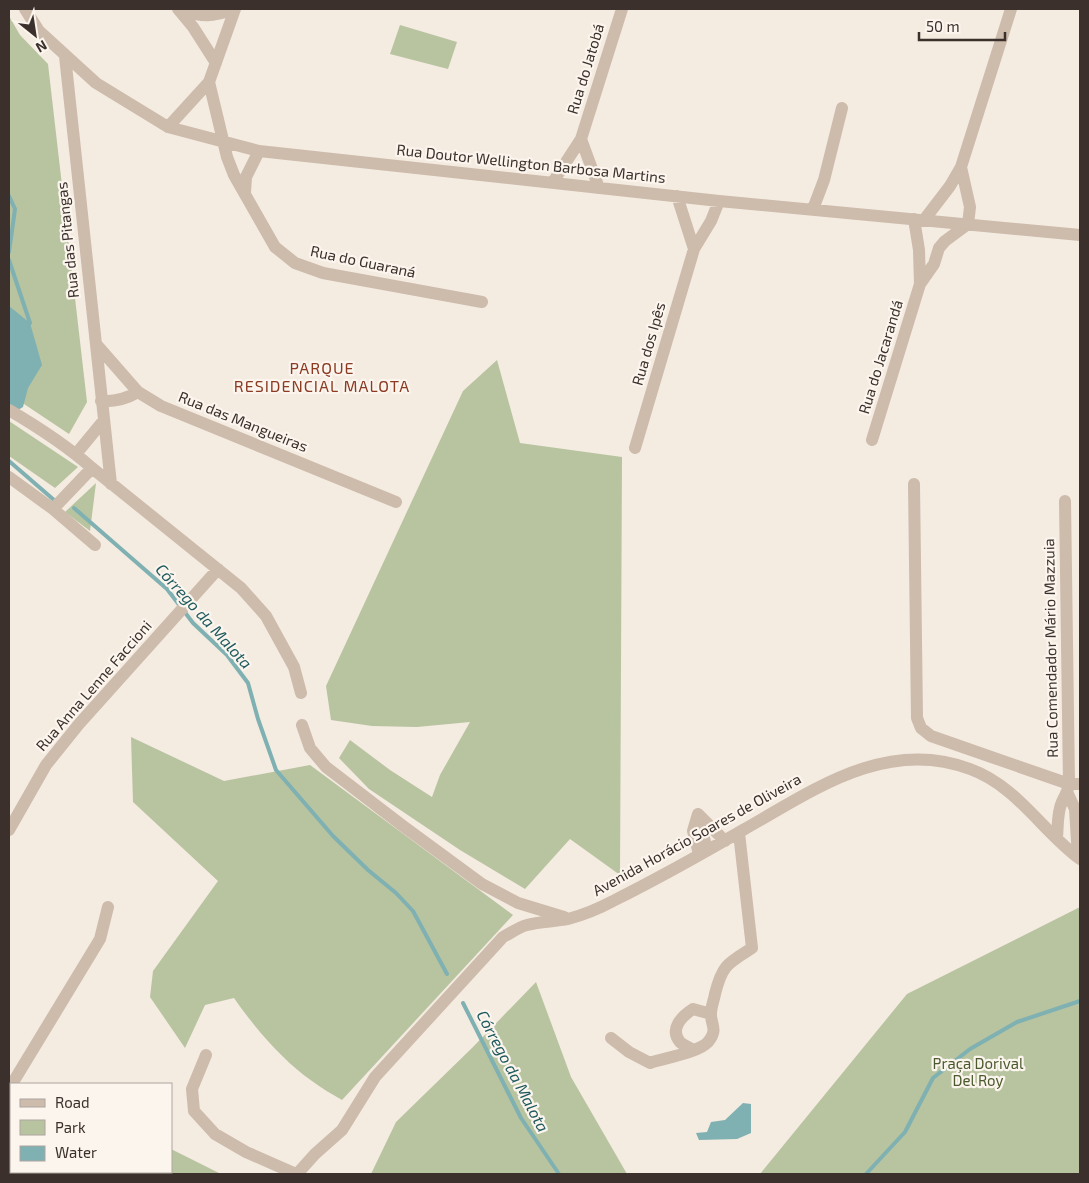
<svg xmlns="http://www.w3.org/2000/svg" width="1089" height="1183" viewBox="0 0 1089 1183" font-family="'Exo 2',sans-serif">
<style>
.green{fill:#b8c4a0}
.water{fill:#7fb0b2}
.lines{fill:none;stroke-linecap:round;stroke-linejoin:round}
.stream{stroke:#7fb0b2;stroke-width:4}
.minor{stroke:#cdbbac;stroke-width:12}
.labels{text-anchor:middle;stroke-width:4.5;stroke-linejoin:round;paint-order:stroke}
.street-label{font-size:15px;fill:#3b302b;stroke:#fbf5ee}
.park-label{font-size:15px;fill:#4a5a2e;stroke:#fbf5ee}
.neighbourhood-label{font-size:16px;letter-spacing:1px;fill:#8c3b22;stroke:#fbf5ee}
.water-label{font-size:16px;font-style:italic;fill:#1f5a5e;stroke:#fbf5ee}
</style>
<rect width="100%" height="100%" fill="#f4ebe1"/>
<!-- green -->
<path class="green" d="M9,16L20,35L48,64L87,402L69,434L9,394Z
M400,25L457,42L448,69L390,54Z
M497,360L520,443L622,457L620,875L570,839L525,889L460,850L369,789L339,758L350,740L390,770L432,797L440,775L470,722L417,727L372,726L331,720L326,686L463,391Z
M9,421L78,467L55,488L9,456Z
M96,483L90,531L65,512Z
M131,737L224,781L310,765L513,915L342,1100C332,1094 321,1088 312,1081C283,1061 254,1027 234,998L205,1005L185,1048L150,997L153,971L218,881L133,802Z
M1080,907V1174H760L907,994Z
M536,982L571,1077L627,1174H371L396,1122L473,1047Z
M171,1149L221,1174H130L132,1172H171Z"/>
<!-- water -->
<path class="water" d="M9,306L30,323L42,365L28,388L23,407L18,410L9,406Z
M743,1103L751,1104V1133L737,1139L699,1140L696,1133L707,1132L711,1122L725,1120Z"/>
<g class="lines">
<!-- stream -->
<path class="stream" d="M9,196L15,209L9,252
M9,260L30,323
M9,461L54,500
M74,508L167,589L193,623L227,655L248,683L258,719L276,770L333,836L368,870L396,893L413,911L447,974
M463,1003L521,1118L559,1174
M866,1174L905,1132L933,1078L970,1049L1017,1022L1080,1001"/>
<!-- minor -->
<path class="minor" d="M25,9L39,31L96,83L168,127L259,151L719,201L1080,235
M178,9L193,27L216,63
M180,11C204,17 211,17 235,9
M65,56L111,484
M209,82L227,157L234,175L275,247L295,263L323,273L482,302
M168,127L209,82L235,9
M581,139L599,188
M553,182L581,139L622,9
M245,192L246,177L259,151
M677,196L694,249
M813,209L824,180L842,108
M914,219L919,250L920,284
M924,220L950,186L961,167L1011,9
M96,344L138,392L161,406L396,502
M101,401C115,402 126,399 138,392
M9,410C38,427 66,445 92,468L241,588L266,616L294,667L301,693
M872,440L920,284L934,264L939,248L945,241L968,224L970,207L961,167
M635,448L694,249L711,221L719,201
M76,454L104,420
M9,477L53,509L95,545
M914,484L917,718L921,728L931,736L1069,784H1080
M53,509L92,468
M302,725L310,748L326,767L403,826L482,884L518,903L564,917
M1068,794L1075,809L1078,857
M698,814L693,831L699,854
M698,814L725,841
M699,818L707,850
M9,830L46,765L79,724L218,569
M1057,838C1058,827 1057,812 1062,802C1065,795 1068,792 1069,784L1065,501
M611,1038L629,1052L650,1063C664,1058 698,1053 708,1042C719,1029 710,1024 711,1013C711,1007 714,1000 715,994C722,965 728,963 752,948L739,833
M694,1050C690,1048 683,1045 680,1042C669,1029 682,1016 693,1009L711,1014
M206,1055L192,1089L194,1111L215,1134L246,1152L296,1174
M12,1084L100,939L108,907
M297,1174L315,1154L342,1130L375,1077L503,937C511,933 519,927 527,925C540,921 554,922 568,919C583,915 600,908 613,901C657,879 700,855 743,830C812,791 886,737 970,769C1017,786 1041,830 1080,859"/>
</g>
<g class="labels">
<!-- street labels -->
<g class="street-label">
<text transform="translate(586 69) rotate(-73)" y="5">Rua do Jatobá</text>
<text transform="translate(531 164) rotate(6)" y="5">Rua Doutor Wellington Barbosa Martins</text>
<text transform="translate(68 240) rotate(-96)" y="5">Rua das Pitangas</text>
<text transform="translate(363 262) rotate(12)" y="5">Rua do Guaraná</text>
<text transform="translate(649 344) rotate(-74)" y="5">Rua dos Ipês</text>
<text transform="translate(881 357) rotate(-73)" y="5">Rua do Jacarandá</text>
<text transform="translate(243 422) rotate(22)" y="5">Rua das Mangueiras</text>
<text transform="translate(1051 648) rotate(-91)" y="5">Rua Comendador Mário Mazzuia</text>
<text transform="translate(94 686) rotate(-49)" y="5">Rua Anna Lenne Faccioni</text>
<text transform="translate(697 835) rotate(-29)" y="5">Avenida Horácio Soares de Oliveira</text>
</g>
<!-- park labels -->
<g class="park-label">
<text x="978" y="1069">Praça Dorival<tspan x="978" dy="17">Del Roy</tspan></text>
</g>
<!-- neighbourhood labels -->
<g class="neighbourhood-label">
<text x="322" y="374">PARQUE<tspan x="322" dy="18">RESIDENCIAL MALOTA</tspan></text>
</g>
<!-- water labels -->
<g class="water-label">
<text transform="translate(204 616) rotate(48)" y="6">Córrego da Malota</text>
<text transform="translate(513 1071) rotate(62)" y="6">Córrego da Malota</text>
</g>
</g>
<!-- border -->
<rect width="1089" height="1183" fill="none" stroke="#3b302b" stroke-width="20"/>
<!-- legend -->
<rect x="10" y="1083" width="162" height="90" fill="#fbf5ee" stroke="#aea6a0"/>
<rect x="20" y="1099" width="25" height="8" fill="#cdbbac" stroke="#aea6a0"/>
<text x="55" y="1108" font-size="15" fill="#3b302b">Road</text>
<rect x="20" y="1120" width="25" height="15" fill="#b8c4a0" stroke="#aea6a0"/>
<text x="55" y="1133" font-size="15" fill="#3b302b">Park</text>
<rect x="20" y="1146" width="25" height="15" fill="#7fb0b2" stroke="#aea6a0"/>
<text x="55" y="1158" font-size="15" fill="#3b302b">Water</text>
<!-- north arrow -->
<g transform="translate(35 35) rotate(150)" stroke="#fbf5ee" stroke-width="4" paint-order="stroke">
<path d="M0-4L9 19L0 12L-9 19Z" fill="#3b302b"/>
<text y="-8" font-size="14" font-weight="bold" text-anchor="middle" fill="#3b302b">N</text>
</g>
<!-- scale -->
<path d="M919 32v8h86v-8" fill="none" stroke="#3b302b" stroke-width="2.5"/>
<text x="926" y="32" font-size="15" fill="#3b302b" stroke="#fbf5ee" stroke-width="4" paint-order="stroke">50 m</text>
</svg>
